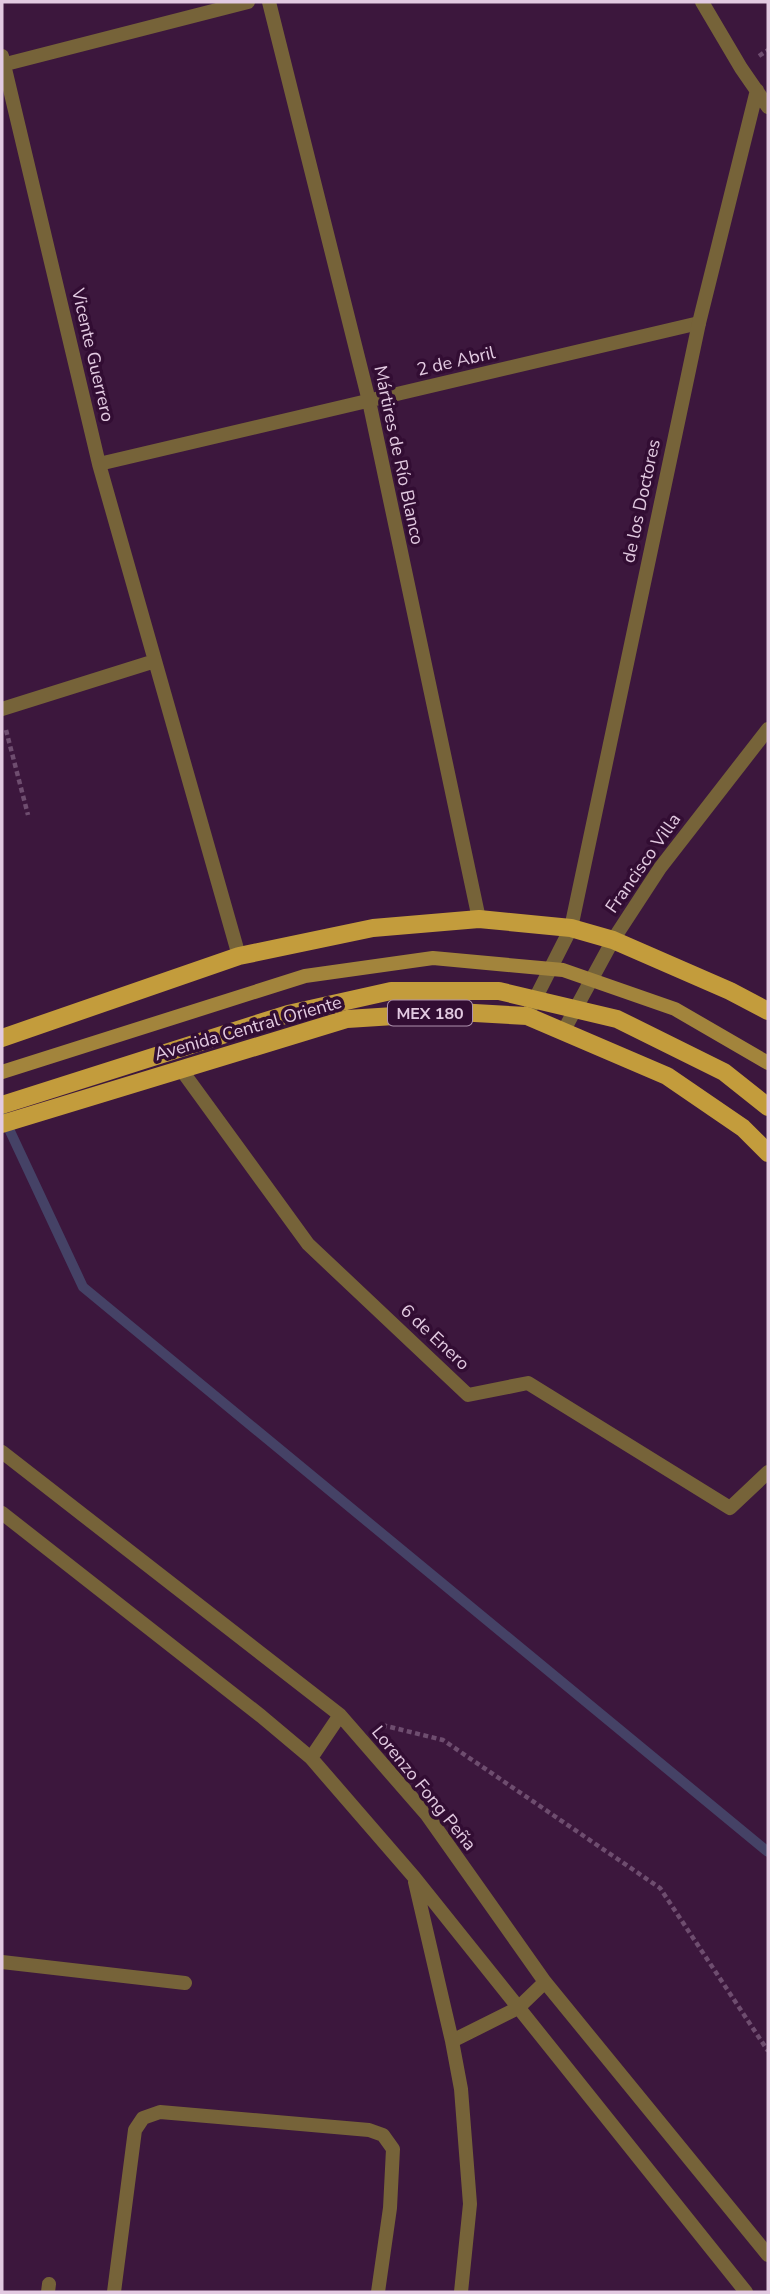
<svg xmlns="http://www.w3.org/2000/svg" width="770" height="2294" viewBox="0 0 770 2294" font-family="'Nunito Sans',sans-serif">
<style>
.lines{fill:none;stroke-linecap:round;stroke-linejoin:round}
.stream{stroke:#454266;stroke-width:10}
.path{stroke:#6e4d6f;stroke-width:4.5;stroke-dasharray:5 3.5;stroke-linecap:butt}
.service{stroke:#766339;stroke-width:14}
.minor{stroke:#766339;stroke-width:14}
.tertiary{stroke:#766339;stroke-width:14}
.primary{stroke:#c39c3c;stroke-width:18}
.secondary-bridge{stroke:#a2843c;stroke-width:14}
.primary-bridge{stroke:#c39c3c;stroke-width:18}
.labels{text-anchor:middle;stroke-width:7;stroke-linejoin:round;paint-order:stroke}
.shield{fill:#320d33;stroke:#ad91ad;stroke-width:2}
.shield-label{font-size:16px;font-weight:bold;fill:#e2cae1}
.street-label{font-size:18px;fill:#e2cae1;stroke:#320d33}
</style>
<rect width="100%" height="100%" fill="#3c173d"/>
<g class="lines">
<!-- stream -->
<path class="stream" d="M2,1114L83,1287L768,1852"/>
<!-- path -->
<path class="path" d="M759,56L768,50
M6,730L28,815
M382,1725L443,1740L660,1888L768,2051"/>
<!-- service -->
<path class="service" d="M2,1962L185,1983
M48,2292L49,2284
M114,2292L135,2130L143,2118L160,2112L369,2130L383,2135L393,2149L390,2208L378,2292"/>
<!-- minor -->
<path class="minor" d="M269,2L369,401L479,919
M2,56L99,464L239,956
M2,65L248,2
M99,464L699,323
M2,709L155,661
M564,1030L613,940L660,868L768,729
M180,1068L308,1244L468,1395L528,1383L730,1508L768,1472
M2,1452L340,1715L427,1815L545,1982L768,2255
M2,1513L261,1716L311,1758L414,1877L746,2292
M311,1758L340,1715
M415,1882L452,2041L461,2089L470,2204L461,2292
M452,2041L518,2008L545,1982"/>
<!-- tertiary -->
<path class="tertiary" d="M702,2L741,68L768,107
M531,1007L571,928L699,323L757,90"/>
<!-- primary -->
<path class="primary" d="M2,1038L239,956L373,928L479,919L571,928L613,940L730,991L768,1011
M2,1124L347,1019L457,1012L527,1016L667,1076L743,1128L768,1153"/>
<!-- secondary-bridge -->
<path class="secondary-bridge" d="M2,1072L305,976L433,958L563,970L675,1009L768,1063"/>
<!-- primary-bridge -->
<path class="primary-bridge" d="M2,1105L288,1014L391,991H499L617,1019L724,1072L768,1107"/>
</g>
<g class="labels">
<!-- shield labels -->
<rect class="shield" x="388" y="1000.5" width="84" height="25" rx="5"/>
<g class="shield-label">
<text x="430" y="1019">MEX 180</text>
</g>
<!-- street labels -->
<g class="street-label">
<text transform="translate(93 355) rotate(77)" y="6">Vicente Guerrero</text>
<text transform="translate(456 361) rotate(-13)" y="6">2 de Abril</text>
<text transform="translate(399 455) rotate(78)" y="6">Mártires de Río Blanco</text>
<text transform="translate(641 501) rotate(-78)" y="6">de los Doctores</text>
<text transform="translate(643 863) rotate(-55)" y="6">Francisco Villa</text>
<text transform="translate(248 1028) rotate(-16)" y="6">Avenida Central Oriente</text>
<text transform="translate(435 1337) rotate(43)" y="6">6 de Enero</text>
<text transform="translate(424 1788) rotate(51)" y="6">Lorenzo Fong Peña</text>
</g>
</g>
<!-- border -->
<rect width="770" height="2294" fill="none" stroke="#e2cae1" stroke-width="7"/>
</svg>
